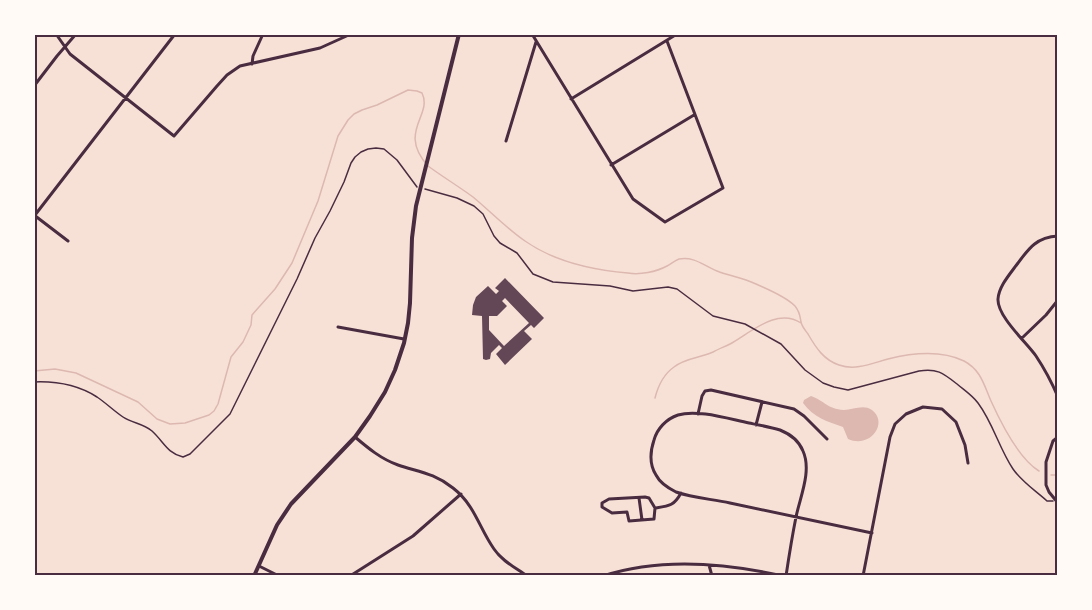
<svg xmlns="http://www.w3.org/2000/svg" width="1092" height="610" viewBox="0 0 1092 610" font-family="'Crimson Pro',serif">
<style>
.water{fill:#dcb8b0}
.lines{fill:none;stroke-linecap:round;stroke-linejoin:round}
.stream{stroke:#dcb8b0;stroke-width:1.5}
.building{fill:#644757;fill-rule:evenodd}
.path{stroke:#4a2c40;stroke-width:1.5}
.minor{stroke:#4a2c40;stroke-width:3}
.tertiary{stroke:#4a2c40;stroke-width:4}
.neatline{fill:none;stroke:#4a2c40;stroke-width:2}
</style>
<rect width="100%" height="100%" fill="#f7e1d7"/>
<!-- water -->
<path class="water" d="M811,396C825,401 827,409 844,410C853,410 863,404 872,410C889,423 870,449 848,439L843,427C828,422 813,417 803,403L804,400Z"/>
<g class="lines">
<!-- stream -->
<path class="stream" d="M34,371L55,369L76,373L138,402L157,419L170,424L185,423L209,415L214,411L218,404L231,357L243,342L251,325L252,315L275,289L292,263L318,201L338,136L348,120L354,114L362,110L377,105L408,90L417,91L422,93C433,116 397,131 428,166C443,177 458,186 473,197C490,211 506,228 525,241C555,262 592,270 628,273C640,275 656,272 667,266C671,264 674,261 679,259C694,256 704,266 717,271C730,276 743,278 756,284C769,290 785,296 795,306C800,312 800,316 801,322C802,327 806,331 808,334C816,348 824,360 839,365C856,371 873,363 888,359C912,353 941,350 964,361C981,370 984,385 991,401C1001,423 1019,459 1039,471
M655,398C658,386 664,374 674,367C685,358 700,358 713,352C718,349 724,347 730,344C750,333 777,307 801,323
M1051,475H1058"/>
</g>
<!-- building -->
<path class="building" d="M505,278L544,318L534,328L531,325L524,331L532,339L505,365L496,354L502,348L499,345L491,353L490,359L486,360L483,359L482,316L472,315L473,305L476,297L488,286L496,294L499,291L495,288ZM505,298L529,323L504,346L489,330V316H497L507,306L502,301Z"/>
<g class="lines">
<!-- path -->
<path class="path" d="M425,189L457,198L474,206L483,214L494,236L500,243L517,253L533,274L553,282L610,286L633,291L668,287L677,289L713,316L745,324L781,344L805,370L823,383L834,387L848,390L919,371C937,368 943,373 957,384C964,390 972,395 978,403C993,423 999,448 1013,469C1022,482 1036,491 1047,501H1053
M34,382C57,381 78,385 97,397C106,403 114,411 123,417C132,423 144,424 152,431C164,442 167,453 183,457L190,454L230,414L297,279L315,238L330,211L344,182L351,163L355,157L361,152L368,149L376,148L384,149L397,160L417,187"/>
<!-- minor -->
<path class="minor" d="M56,34L70,54L174,136L217,86L227,75L240,66L320,48L351,34
M532,34L633,199L665,222L723,188L667,41
M252,64L253,56L263,34
M34,86L57,56L76,34
M571,99L677,34
M506,141L536,42
M611,165L694,115
M34,215L68,241
M35,215L175,34
M1058,236C1037,237 1029,248 1018,263C1010,274 999,286 998,299C997,316 1026,342 1036,356C1044,368 1052,383 1058,397
M338,327L404,339
M1022,338L1046,315L1058,300
M698,414L702,396L705,391L711,390L794,409L804,416L827,439
M756,425L762,402
M355,437C368,448 381,459 398,465C419,472 434,473 453,488C475,505 479,528 494,549C502,561 516,568 527,576
M1058,437L1053,441L1046,462V485L1049,492L1058,503
M639,498L642,520
M655,508L654,519L629,521L627,512L612,513L602,507V503L609,499L645,497L649,498L655,508C669,506 674,506 681,493
M709,565L712,576
M259,566L279,576
M350,576L413,536L461,494
M603,576C661,557 725,563 783,576
M786,576C789,556 792,537 796,517C800,497 812,471 803,451C799,441 790,434 780,430C770,427 759,425 749,423C729,419 697,409 678,415C666,419 657,429 654,440C650,452 649,464 656,475C660,483 668,488 676,492C693,498 712,499 730,503C777,513 824,523 872,533
M863,576L890,437L895,424L906,414L923,407L942,409L956,422L965,445L968,463
M961,576H972"/>
<!-- tertiary -->
<path class="tertiary" d="M254,576L277,525L291,504L355,437L370,416L385,392L395,370L404,343L408,323L410,303L412,238L416,206L459,34"/>
</g>
<!-- border -->
<rect width="1092" height="610" fill="none" stroke="#fffaf5" stroke-width="72"/>
<rect x="36" y="36" width="1020" height="538" class="neatline"/>
</svg>
